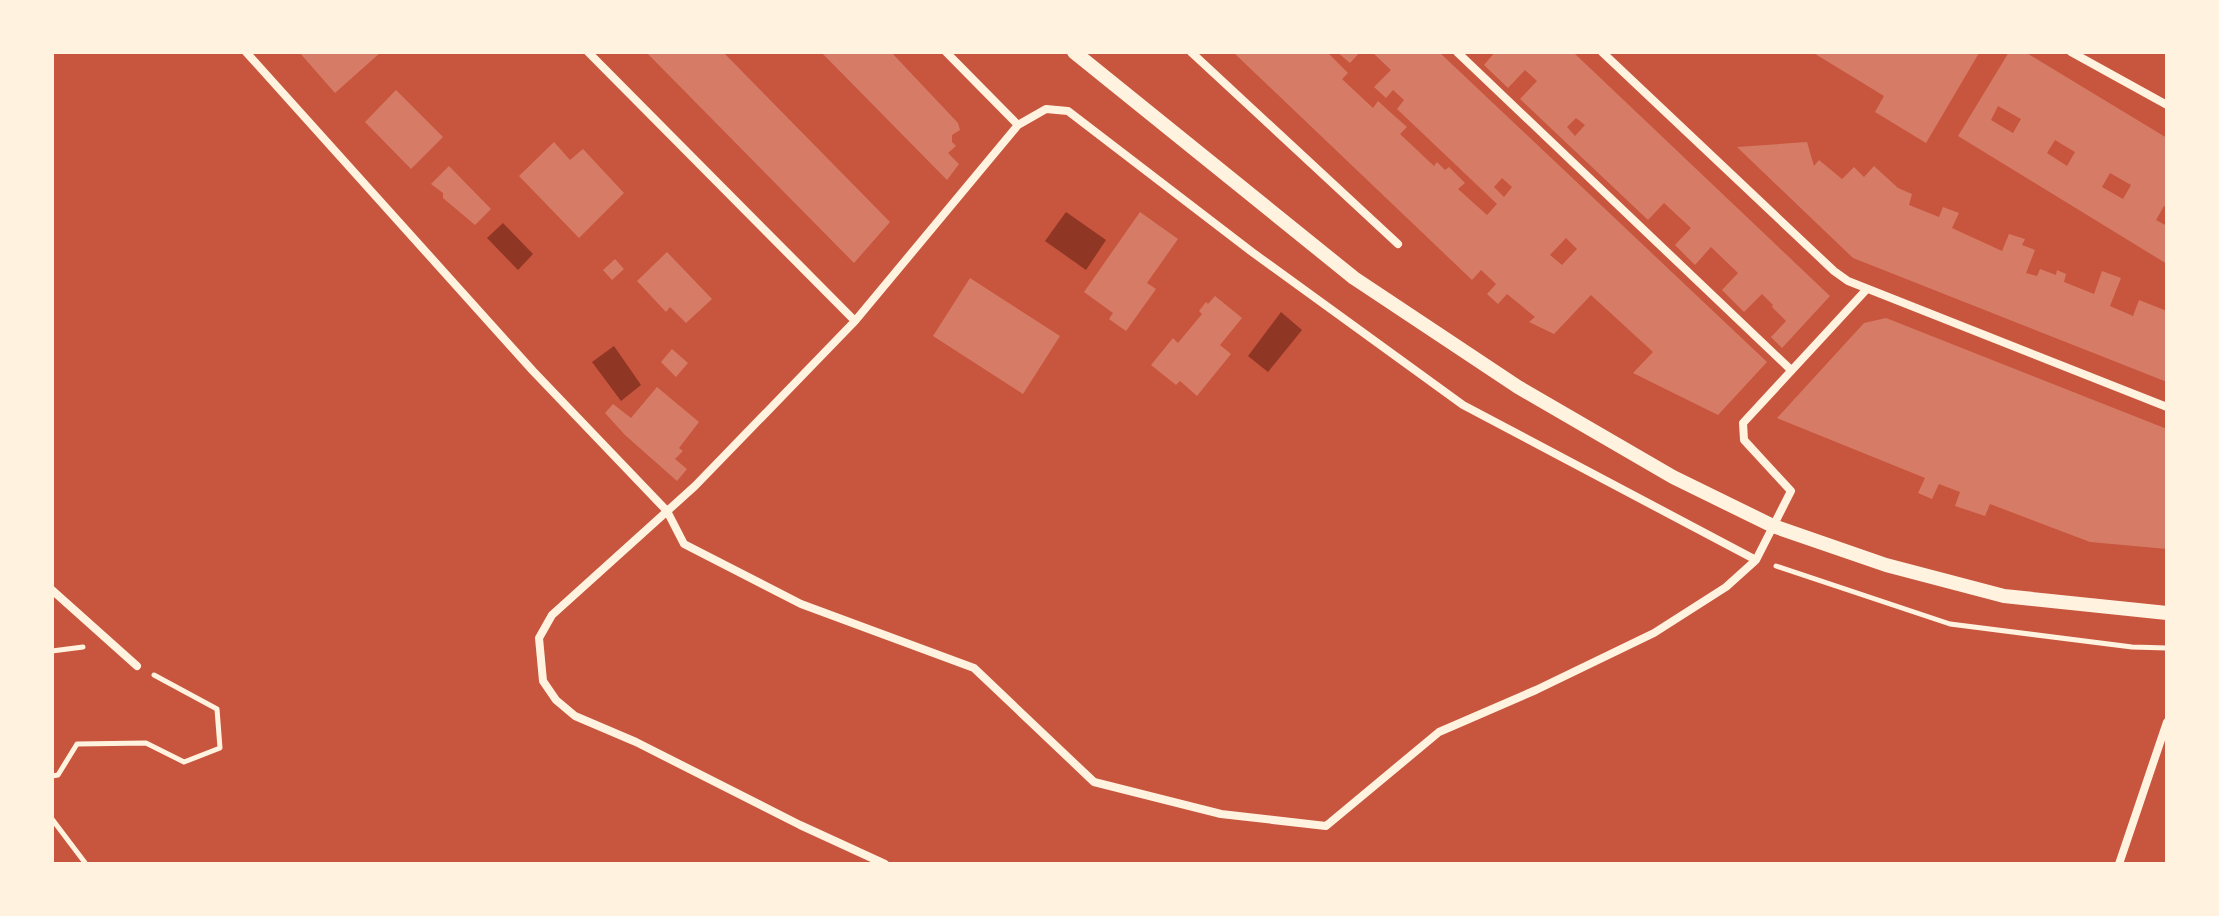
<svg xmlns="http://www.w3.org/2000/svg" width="2219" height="916" viewBox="0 0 2219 916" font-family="Signika,sans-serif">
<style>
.water{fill:#8f3625}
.building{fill:#d67c66;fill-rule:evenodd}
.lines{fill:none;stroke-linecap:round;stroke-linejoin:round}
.path{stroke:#fff3e0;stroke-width:5}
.minor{stroke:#fff3e0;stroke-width:8}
.tertiary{stroke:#fff3e0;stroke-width:14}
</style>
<rect width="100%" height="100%" fill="#c8553d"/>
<!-- water -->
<path class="water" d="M1066,212L1106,240L1086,270L1045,241Z
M503,223L533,254L518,270L487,238Z
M1281,312L1302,330L1268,372L1248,356Z
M614,346L641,385L621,401L592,362Z"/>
<!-- building -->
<path class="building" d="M299,52H381L335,93Z
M646,52H723L890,222L854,263Z
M821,52H891L958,123L960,130L952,135V142L956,146L948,153L959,164L947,180Z
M1233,52H1327L1348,73L1342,79L1373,108L1378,101L1390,112L1407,127L1400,134L1434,166L1437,162L1445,170L1449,167L1465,183L1458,189L1487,215L1497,204L1397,109L1404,100L1393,90L1386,98L1374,87L1391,70L1372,52H1439L1767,362L1718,415L1633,373L1653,352L1591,295L1554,334L1529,322L1535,317L1507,294L1498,304L1487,294L1496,284L1481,270L1472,280ZM1502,178L1512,187L1504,197L1494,187ZM1566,238L1577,249L1562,265L1550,255Z
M1337,52H1360L1350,63Z
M1495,52H1573L1830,296L1782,348L1771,337L1786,321L1772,307L1773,305L1762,294L1744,312L1722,290L1738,273L1711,247L1695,265L1675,245L1691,228L1664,203L1648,220L1520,99L1537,81L1525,70L1508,88L1484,65ZM1576,118L1585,125L1575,136L1567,127Z
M1812,52H1978L1979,53L1926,143L1875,112L1884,96Z
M2009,52H2025L2167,138V208L2164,206L2156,220L2167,226V264L1958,136ZM1998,106L2021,119L2013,133L1991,120ZM2055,140L2075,152L2067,166L2047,153ZM2110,173L2131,185L2123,199L2102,187Z
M396,90L443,137L411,169L365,122Z
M554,142L570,160L583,149L624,193L579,238L519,176Z
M1807,142L1814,166L1819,160L1842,179L1854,167L1864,177L1874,166L1898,188L1912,194L1909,205L1939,217L1943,207L1959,213L1952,228L2002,251L2009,234L2025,239L2022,245L2035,250L2026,273L2037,276L2040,269L2056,275L2057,270L2066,274L2064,282L2094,294L2102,271L2121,278L2110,306L2133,316L2139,300L2167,311V382L1853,258L1737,147Z
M449,166L491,209L475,225L443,198V193L431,184Z
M1140,212L1178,239L1147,283L1156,289L1126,331L1109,319L1113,313L1084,292Z
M667,252L712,299L686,323L670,307L666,312L637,281Z
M615,259L624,269L612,280L603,270Z
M970,278L1060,336L1023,394L933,336Z
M1215,296L1242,318L1220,345L1231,354L1197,396L1180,381L1176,385L1151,365L1173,338L1178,343L1202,314L1199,311L1206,302L1208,304Z
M1886,318L2167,429V549L2090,542L1990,504L1985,516L1955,506L1960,492L1939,484L1932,499L1918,493L1925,478L1777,418L1864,323Z
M672,349L688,363L676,377L661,362Z
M657,387L699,422L679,448L683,451L675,459L687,469L677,481L625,435L605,413L613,404L631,418Z"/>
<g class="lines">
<!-- path -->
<path class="path" d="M1776,566L1950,624L2132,647L2167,648
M52,651L83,647
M52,776L58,775L77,744L146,743L184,762L220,748L217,709L154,675
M52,819L86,864"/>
<!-- minor -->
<path class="minor" d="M246,52L533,371L667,511L684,544L801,604L974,668L1094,782L1221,814L1326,826L1439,732L1536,690L1654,633L1726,587L1756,560L1791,491L1744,440L1743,423L1866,290
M588,52L855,321
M946,52L1018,125
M1191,52L1398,244
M1457,52L1790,369
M1602,52L1834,271L1848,281L2167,407
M2071,52L2167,105
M52,590L137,666
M885,864L800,825L636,742L575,716L556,700L543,681L539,638L552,615L695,486L855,321L1018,125L1046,109L1068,111L1252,252L1463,405L1756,560
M2119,864L2167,722"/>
<!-- tertiary -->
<path class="tertiary" d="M1074,52L1354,278L1518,387L1673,477L1773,526L1886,565L2004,596L2167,613"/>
</g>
<!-- border -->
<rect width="2219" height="916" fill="none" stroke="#fff3e0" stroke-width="108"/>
</svg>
